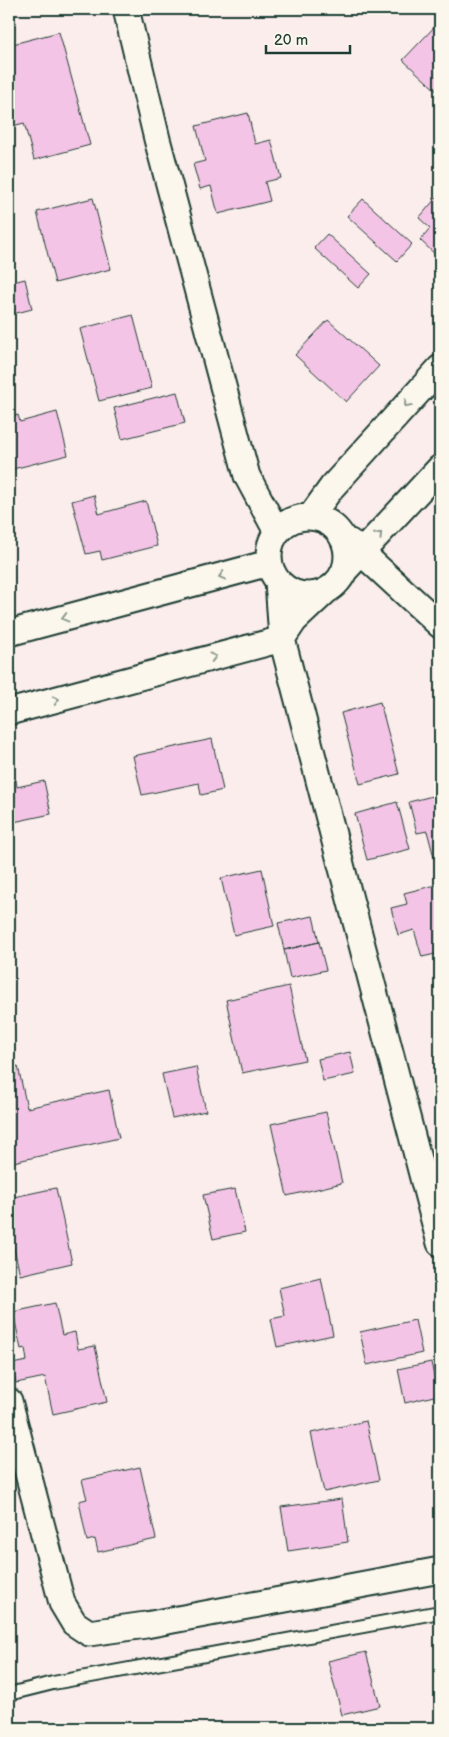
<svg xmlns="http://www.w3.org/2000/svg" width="449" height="1737" viewBox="0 0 449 1737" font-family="'Balsamiq Sans',sans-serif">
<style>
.building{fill:#f4c4e6;stroke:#1f3d34}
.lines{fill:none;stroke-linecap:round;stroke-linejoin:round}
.lane-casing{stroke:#1f3d34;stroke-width:16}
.street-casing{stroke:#1f3d34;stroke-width:29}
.lane{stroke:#fbf7ec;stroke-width:12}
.street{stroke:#fbf7ec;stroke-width:25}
.oneway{stroke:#8d9a90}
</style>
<rect width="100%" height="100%" fill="#faedeb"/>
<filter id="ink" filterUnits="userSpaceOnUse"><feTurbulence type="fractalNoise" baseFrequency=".02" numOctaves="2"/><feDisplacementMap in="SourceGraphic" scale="10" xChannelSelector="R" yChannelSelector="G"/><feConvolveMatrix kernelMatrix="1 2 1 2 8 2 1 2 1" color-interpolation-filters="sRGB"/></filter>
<g filter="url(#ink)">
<!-- building -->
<path class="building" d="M440,21V94L403,60Z
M59,32L90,145L34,160L24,123L9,127V45Z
M248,113L255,144L271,140L281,178L265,182L270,201L218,214L211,186L200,189L193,164L205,161L196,126Z
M93,198L111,269L55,283L37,212Z
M436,198L440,202V259L420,240L430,228L419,218Z
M363,199L412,244L397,261L347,216Z
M327,234L371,274L358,288L314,248Z
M25,279L32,309L9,315V283Z
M133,315L152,388L99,401L80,329Z
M328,320L379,366L346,402L295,355Z
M177,392L185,423L122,439L114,408Z
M57,412L68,455L9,470V417L18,415L20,422Z
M94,495L99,514L146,501L157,546L102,560L100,551L86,554L72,501Z
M380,702L399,774L360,784L341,713Z
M212,739L223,790L201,795L199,783L142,795L133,756Z
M16,780L17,787L44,781L51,814L9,823V782Z
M440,794V859L435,861L427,831L417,833L409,802Z
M397,802L410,849L367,860L355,814Z
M262,869L274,926L234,935L221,878Z
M440,884V953L422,957L414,930L398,935L391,908L407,904L404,893Z
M313,916L319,942L284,950L278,923Z
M319,942L326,970L290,978L284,950Z
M289,986L305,1060L242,1073L226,1000Z
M350,1052L355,1074L323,1081L318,1059Z
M18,1066L27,1108L109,1090L119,1138L9,1163V1068Z
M196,1067L206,1111L172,1118L162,1074Z
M326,1112L342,1183L287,1196L271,1124Z
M56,1188L72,1263L20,1275L9,1225V1198Z
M235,1189L245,1232L213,1239L203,1195Z
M321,1278L333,1335L277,1347L271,1319L285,1316L279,1288Z
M55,1303L62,1335L75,1332L78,1349L95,1346L107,1402L53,1414L45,1377L16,1383L12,1364L27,1361L25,1348L21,1349L13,1312Z
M415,1320L422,1353L367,1365L360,1332Z
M431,1362L438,1395L405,1403L398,1369Z
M366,1421L379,1480L324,1492L311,1433Z
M140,1467L156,1539L98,1552L95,1539L87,1541L79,1501L87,1499L82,1480Z
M342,1499L348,1542L288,1551L281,1507Z
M366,1652L380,1706L342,1715L328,1661Z"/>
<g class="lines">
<!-- lane casing -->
<g class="lane-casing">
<path id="lane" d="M9,1694L53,1683L440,1612"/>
</g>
<!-- street casing -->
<g class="street-casing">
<path id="street" d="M126,9L157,139L247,476L277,532
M311,516L332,487L440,368
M269 556a39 39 0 1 1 78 0a39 39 0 1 1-78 0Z
M350,542L440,625
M345,570L440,468
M278,581L282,639L440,1243
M9,633L269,563
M9,712L282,639L294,621L327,590
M9,1401L62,1603L74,1623L89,1633L146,1625L440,1570"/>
</g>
<!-- lane -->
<use href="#lane" class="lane"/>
<!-- street -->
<use href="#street" class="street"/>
</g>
<!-- one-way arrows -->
<defs><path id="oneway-chevron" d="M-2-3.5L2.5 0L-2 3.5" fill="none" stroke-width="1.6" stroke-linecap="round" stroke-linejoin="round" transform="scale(1.25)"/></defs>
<g class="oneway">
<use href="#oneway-chevron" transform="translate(407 404) rotate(132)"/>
<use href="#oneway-chevron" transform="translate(379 535) rotate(-47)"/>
<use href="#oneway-chevron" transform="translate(222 576) rotate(165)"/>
<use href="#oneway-chevron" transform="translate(65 618) rotate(165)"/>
<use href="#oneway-chevron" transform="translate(213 657) rotate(-15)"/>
<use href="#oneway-chevron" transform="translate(56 700) rotate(-15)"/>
</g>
</g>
<!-- margin -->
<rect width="449" height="1737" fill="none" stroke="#fbf7ec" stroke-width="30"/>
<rect x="15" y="15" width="419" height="1707" fill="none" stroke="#1f3d34" stroke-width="2" filter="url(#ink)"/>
<!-- scale -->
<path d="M266 45v8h84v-8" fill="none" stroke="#1f3d34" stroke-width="2.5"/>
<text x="274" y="45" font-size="15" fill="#1f3d34" stroke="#fbf7ec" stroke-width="4" paint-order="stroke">20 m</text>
</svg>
